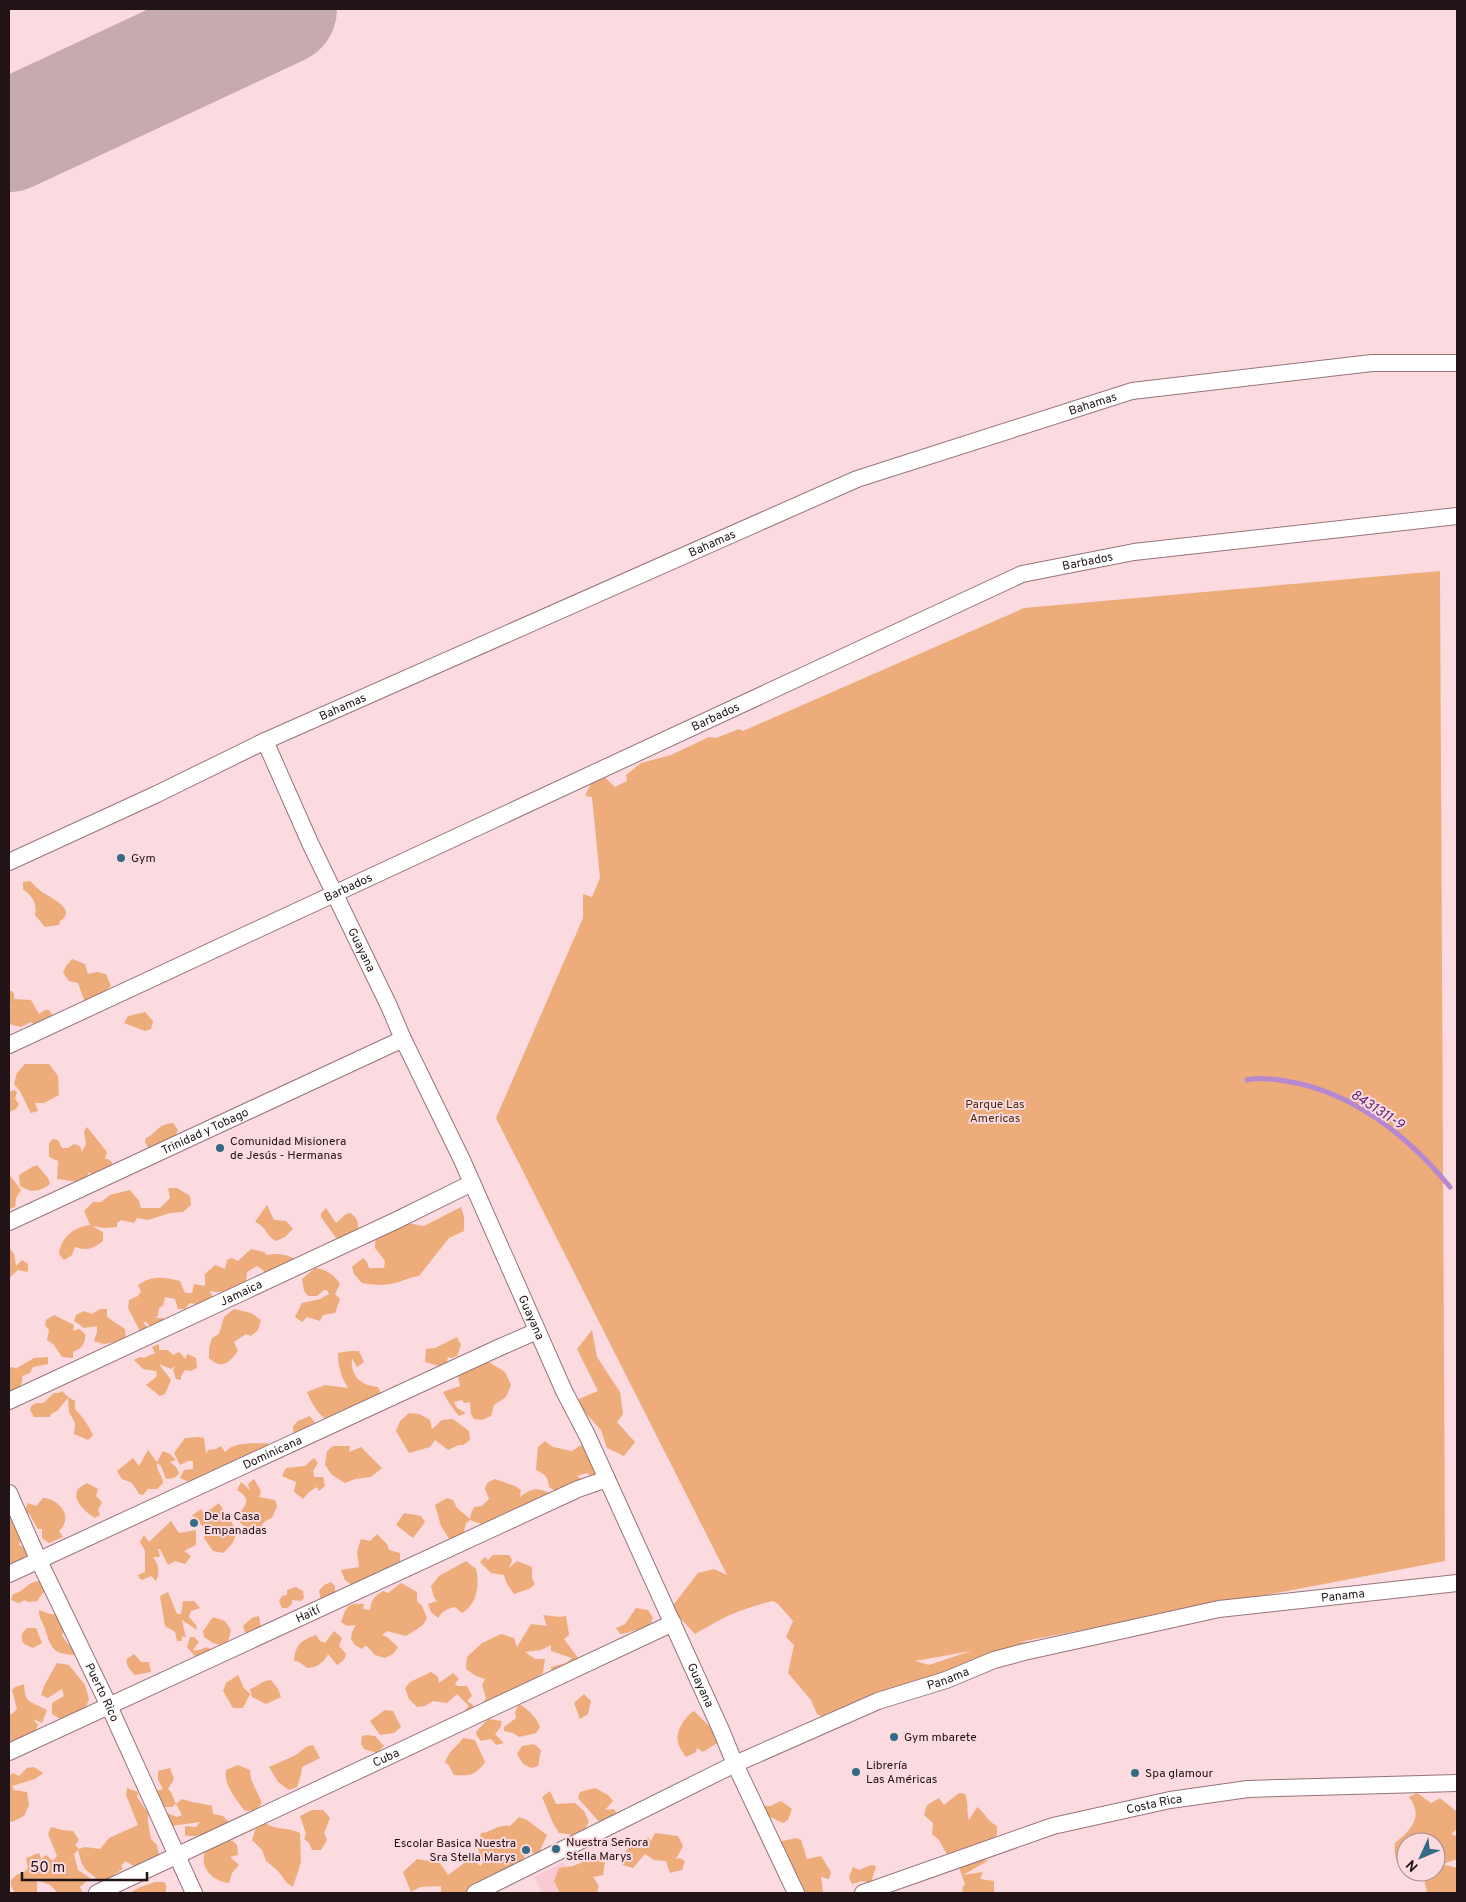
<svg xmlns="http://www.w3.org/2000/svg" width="1466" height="1902" viewBox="0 0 1466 1902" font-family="Overpass,sans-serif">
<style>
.built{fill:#facad2}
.green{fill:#edac79;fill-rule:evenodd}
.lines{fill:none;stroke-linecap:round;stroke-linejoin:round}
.stream{stroke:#b688cf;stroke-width:5}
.runway{stroke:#c6aaaf;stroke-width:112}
.minor-casing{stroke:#98747a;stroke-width:18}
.minor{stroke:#fff;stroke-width:16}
.poi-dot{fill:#356a86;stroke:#fbdae0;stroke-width:2}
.labels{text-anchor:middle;stroke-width:4;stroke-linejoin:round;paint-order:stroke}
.street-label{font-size:12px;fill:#211316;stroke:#fbdae0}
.poi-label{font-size:12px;fill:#211316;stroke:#fbdae0;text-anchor:start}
.park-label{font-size:12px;fill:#492c14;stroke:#fbdae0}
.water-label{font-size:14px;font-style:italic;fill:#60267a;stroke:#fbdae0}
</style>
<rect width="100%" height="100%" fill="#fbdae0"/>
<!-- built -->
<path class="built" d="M564,1862L577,1889L567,1893H542L534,1877Z"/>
<!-- green -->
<path class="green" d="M1440,571L1445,1561L1019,1642L1050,1641L828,1719L817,1714L811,1700L788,1673L794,1645L786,1637L793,1621L778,1604L773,1601C742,1608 721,1618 695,1634L671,1608L698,1573L714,1569L727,1575L496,1118L583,918V894L592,897L600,878L592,797L585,796L589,787L599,772L615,787L627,781L626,775L641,763L671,755L709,737L716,738L739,729L743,731L1024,608ZM971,1651L929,1665L915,1661Z
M30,881C34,885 38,889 42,892C51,898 78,910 60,921L59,925L45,927L35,915C38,902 31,896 23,889V882Z
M72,959L85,964L88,974L97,972L106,974L111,986L94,1001L84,1000L78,983L69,981L63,973L66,966Z
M9,991H12L14,994V999L31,1000L39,1014L45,1010H49L55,1019L41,1030L31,1022L21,1027L9,1024V1011L11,1007L9,1006Z
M145,1012L153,1021L151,1029L145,1031L124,1023L128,1016Z
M25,1064H49L58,1076L59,1095L44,1103H35L38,1111L31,1113C25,1103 22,1092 14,1084L17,1073Z
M14,1090L17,1092L15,1099L19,1104L16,1109L9,1112V1092Z
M173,1123L178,1130L173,1140L149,1149L145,1142L146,1138C158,1133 155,1125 173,1123Z
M87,1127L107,1152L105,1159H108L112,1162L111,1168L93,1175L89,1172L87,1179L79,1182L57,1179L58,1161L49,1157V1144L52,1139L58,1140L62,1148H68L74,1144L80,1146L82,1152L86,1144L84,1131Z
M37,1165L48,1178L50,1184C39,1192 32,1193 20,1186L19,1175L32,1167Z
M9,1174L21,1190L16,1198L15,1207L9,1209Z
M168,1188H177L190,1196L191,1205L183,1212L170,1213L148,1220L137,1218L134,1223L121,1220L117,1223V1227L104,1228L92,1226L103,1232V1241C93,1249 87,1251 75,1247L72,1255L64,1260L59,1254C61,1237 74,1227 90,1225L84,1211L93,1202H101L110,1195L130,1190L139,1201L141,1208H160L170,1198Z
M267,1205L274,1220L286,1221L293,1229L285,1237L276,1241C266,1236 266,1226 255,1222Z
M461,1207L464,1217V1231L449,1238L419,1276C410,1277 403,1281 395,1283C385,1286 372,1285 362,1283L354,1274L352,1267L363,1258L367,1262L369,1268H384L385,1261L375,1248L376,1230L395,1221L424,1226Z
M326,1208L336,1223L346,1214L350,1213C360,1219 358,1225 358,1236L344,1241L336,1238L321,1217V1213Z
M9,1247L14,1254L16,1266L22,1260L28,1264V1272L18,1270L9,1278Z
M251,1249L264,1252L267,1255C282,1252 291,1256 303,1264L268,1280L263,1270L257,1266L247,1272L246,1282C234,1289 224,1294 210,1291L213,1298L205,1306L190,1303L185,1309H178L175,1299L165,1297L163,1306L159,1308L158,1316L155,1318H163L165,1322L152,1328L146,1322H143L148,1328L141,1333L128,1308L129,1300L138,1296L141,1291L138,1285C152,1275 164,1277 180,1281L185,1293H192L194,1284L205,1286V1274L215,1265L225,1269L227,1260L232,1258L238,1261Z
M315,1268C325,1269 335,1275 340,1284L335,1294L340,1299L335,1313L323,1315L320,1321L307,1317L302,1322L295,1317L302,1303L320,1299L329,1294L327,1290H324L317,1296H308L304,1291L302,1279Z
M100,1309H107V1317L125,1329L126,1340L104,1344L94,1341L97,1332V1326L84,1328L74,1321L76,1315L84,1311L92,1314Z
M234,1309L251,1313L261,1320L258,1330L251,1336L246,1334L234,1342L238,1351C229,1363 222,1370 209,1358V1348L212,1338L219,1334L224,1317Z
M54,1315L74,1325L73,1331L79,1329L85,1334C86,1344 82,1348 73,1352V1358L62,1357L54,1345L47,1340L49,1330L45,1325L46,1320Z
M592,1330L597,1357L620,1392L623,1414L617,1422L635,1442L624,1456L607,1448L601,1430L581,1408L579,1399L598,1391L577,1349Z
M457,1337L461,1345L457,1356L451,1358L448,1357L447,1361L450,1363L443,1367L425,1362L426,1349L435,1348Z
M159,1344V1350H168L173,1355L179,1352L186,1359L187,1354L196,1358L197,1368L191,1371L185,1370L181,1376V1380L176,1379L173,1370L175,1366L171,1369L159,1364L171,1380L165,1394L160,1396L146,1385L157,1376L156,1371L143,1369L134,1360L140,1357L144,1358L155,1353L152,1347Z
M350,1351H359L364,1362L357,1367L352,1358C350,1376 361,1386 378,1387L381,1394L395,1385L399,1388L331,1422C317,1415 313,1405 307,1392L325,1385L348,1388C341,1376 338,1367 338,1353Z
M48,1357V1364L33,1367L30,1373L22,1376C24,1385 16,1392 9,1396V1367L17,1368L34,1358Z
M489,1362L505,1372L511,1385L506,1397L494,1405L491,1416L482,1420L474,1419L471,1414L470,1402L464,1403L462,1400L454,1402L457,1408L466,1413L459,1416L449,1403L443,1392L460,1386L458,1377L473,1366Z
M62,1391L68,1397L75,1401V1409C83,1417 88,1425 93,1435L88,1440L74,1434L75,1423L69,1412L68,1398L57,1411L51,1414L50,1417H34L30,1410L31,1406L36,1403H43L54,1393H59Z
M409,1413L419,1414L430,1420L432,1429L442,1420L453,1419L469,1431L470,1440L463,1445H459L448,1450L435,1440L430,1447L409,1453L396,1431L400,1421Z
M310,1416L318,1427L302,1437L293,1432V1426L298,1421Z
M199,1437L204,1438L206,1454L208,1450L216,1449L221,1446L225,1452C235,1441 254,1444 267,1443L276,1453L210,1478L207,1473L202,1476L196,1485L180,1478L184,1470L193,1469V1461H188L180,1465L174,1453L185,1438Z
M545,1441L553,1447L572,1451L581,1445L585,1448L598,1476L594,1479L587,1473L577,1476L587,1483L564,1496L549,1487C548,1477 545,1474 536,1470L538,1447Z
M333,1446H350L349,1452L361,1447L382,1468L371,1477L355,1479L345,1483L332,1475L325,1465L327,1451Z
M148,1450L157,1462L163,1451L170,1454L176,1460L170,1462L177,1468L179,1474L174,1478L166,1479L161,1466L157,1463C156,1470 163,1476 163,1483L157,1489H148L143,1495L139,1494L132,1483L122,1479L117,1471L133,1458L139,1466Z
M314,1458L318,1463L313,1471L314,1477H323L325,1486L319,1491L317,1487L309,1492L303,1499L294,1492L296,1482L282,1476L286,1468L305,1466Z
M254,1479L261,1491L259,1497L275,1500L277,1506L272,1518L265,1521L257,1532L247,1531L244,1526L235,1518C244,1507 254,1500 237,1490L241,1482L250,1490L248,1484Z
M495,1479L515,1486L521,1490L520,1497C534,1486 539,1488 554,1495L498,1530L470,1520L466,1523L464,1532L451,1542L441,1526L435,1505L447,1498L453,1500L457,1508L470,1519L471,1514L474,1507L482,1506L489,1499L485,1489L487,1483Z
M87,1483L98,1489L96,1496L102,1502L98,1510L100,1515L95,1518C88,1514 73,1502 77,1491C79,1487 84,1485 87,1483Z
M43,1498C55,1498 70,1511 64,1524C63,1527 61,1529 59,1531L63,1537L49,1543L42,1538V1529H38L30,1515L25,1510L28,1503L36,1506Z
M219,1503C231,1524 247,1533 223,1553L213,1551L204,1538L206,1530L192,1515L202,1509L203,1515Z
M404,1513L421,1516L425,1522L413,1538L396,1525Z
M9,1515L25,1537L19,1544L20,1546L27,1547L32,1555L9,1574Z
M171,1521L179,1533L196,1530V1545L184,1551L191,1556L185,1564L175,1561L168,1565L160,1549H158L160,1557H153C159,1566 160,1571 156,1581L151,1576L142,1580L139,1578L138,1575L145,1572V1551L140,1542L144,1535L149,1542Z
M377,1534L387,1544L389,1550L400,1553V1565L380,1577L369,1576L356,1588L345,1580L341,1570L359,1567L357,1552L361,1539L370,1541Z
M493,1555H509L512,1560L509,1568L517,1561L532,1567V1578L535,1584L529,1589L514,1594L507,1584L504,1575L491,1573L480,1562L485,1557L488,1560Z
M466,1561L476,1569C480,1585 477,1604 462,1613L455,1607C446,1609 443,1611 438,1618L431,1612L428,1604L437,1601L434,1597L431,1586L439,1576Z
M39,1581L44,1582L45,1590L37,1601L28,1602L25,1600L19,1603L11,1600L13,1594C27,1591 24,1583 39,1581Z
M331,1582L335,1586V1599L321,1600L319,1591L324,1585Z
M401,1583L417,1592V1601L422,1606L427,1618L423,1625L406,1636L387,1631L382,1635L387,1637L398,1647L393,1654L385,1658L375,1655L368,1647L365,1646L362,1649L355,1645L351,1639L352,1632L356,1625L347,1626L341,1622C347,1607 346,1603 364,1604L363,1609L370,1610C371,1601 374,1596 383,1591L388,1593Z
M296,1587L303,1591L304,1598L301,1601L292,1600V1604L287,1608H282L279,1601L282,1596L287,1595V1590Z
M168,1592L177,1614H181L183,1601H194L200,1608L191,1611L189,1617L196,1625L197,1630L182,1620L186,1638L182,1636V1641H177L175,1632L165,1626L160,1596Z
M636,1608L648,1610L653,1618L649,1627C638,1628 630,1633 620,1634L616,1628L625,1624Z
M39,1610L50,1614L59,1615L65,1629L62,1635C66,1644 73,1646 77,1655C56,1654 52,1652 46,1632C44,1623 39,1621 39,1610Z
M543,1615L560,1617L566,1616L569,1635L564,1639L578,1658L583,1661L552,1675L551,1667L566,1663L572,1658L551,1651V1645L541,1650L525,1652L535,1659H545L543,1673L530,1682L482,1704L486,1698L482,1685L485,1679L476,1676L466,1669L467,1657L482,1643L501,1634L514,1638L517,1647L531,1624L547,1626Z
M259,1616L261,1628L252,1636L245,1632L243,1626L252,1618Z
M213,1617L225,1621L231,1630L229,1639L224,1646L213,1643L204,1637L203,1631Z
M27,1628H36L42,1643L33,1648L24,1644C20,1637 21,1634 27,1628Z
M334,1631L342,1638L339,1646L346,1654L344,1660L337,1665L328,1654C324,1662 317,1668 307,1668L299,1662L294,1661C296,1643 301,1641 316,1635L320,1641L325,1643Z
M190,1637H194L199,1642L193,1650C204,1652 203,1642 215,1652L202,1660L194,1655L187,1647Z
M134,1654L141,1662H149L151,1672L135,1675C131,1671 125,1665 127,1659Z
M57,1663L69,1665L85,1685L89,1699L84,1712L64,1721L52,1714V1703L64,1696L62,1689L48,1698L41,1695L45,1684Z
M431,1672L438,1677L439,1683L453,1673L459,1679L455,1683L457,1686H467L472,1696L467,1701L472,1704L477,1712L469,1717L463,1712L469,1706L457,1694L447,1703L433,1701L425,1706L417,1707L409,1699L405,1688L410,1682Z
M238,1675L244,1688L250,1694L243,1708H233L223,1691L226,1683Z
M271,1680L278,1689L281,1697L266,1704L252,1697L250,1689C258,1687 260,1681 271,1680Z
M24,1684C25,1705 31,1701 47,1710L42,1723L33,1719L38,1725L33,1735L9,1747V1715L12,1714L17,1709L12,1690L15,1687Z
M584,1694L591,1701L588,1714L580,1719L574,1703Z
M519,1704C528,1709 537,1718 540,1727L536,1733L519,1737L513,1733L504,1731V1727L516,1718L515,1712Z
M385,1710L393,1711L401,1727L394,1733L380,1735L370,1721Z
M694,1711L717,1734V1743L703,1752L697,1748L696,1752L686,1757C683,1753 679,1747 678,1742C675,1732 685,1716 694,1711Z
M488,1719L502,1721L500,1728L495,1734L504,1743L496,1745L491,1739L481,1741L477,1736L476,1732Z
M367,1735L375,1736L384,1746L377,1753L364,1749L361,1744L362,1736Z
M463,1738L475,1740L485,1762C476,1775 470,1776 454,1775L448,1764L445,1763C450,1748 455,1750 463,1738Z
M534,1744L541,1750L538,1766L531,1768L523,1764L517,1754L522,1746Z
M313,1745L320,1758L302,1767L301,1775L297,1787L289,1790L278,1782L269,1767L296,1755L306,1747Z
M238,1765L250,1770L251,1779L262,1803L256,1810L245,1811C237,1801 223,1784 226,1770Z
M34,1767L43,1773L35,1779L12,1786L14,1790L27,1792L29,1805L24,1816L12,1822L9,1820V1776L13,1773L19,1776L27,1768Z
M170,1768L174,1779L168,1789L171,1792L176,1804L182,1799C192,1803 202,1803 212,1806L213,1814L223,1816L229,1822C222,1831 195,1839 185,1835V1826L196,1827L200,1822L163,1827L167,1813L177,1817L182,1815L176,1804L172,1807H163L155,1791L163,1789L158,1780V1771Z
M127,1788L138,1792L137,1797L148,1813V1822L151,1839L157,1845L160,1861L141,1870L125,1861L121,1866L123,1869L101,1883C86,1867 84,1875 78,1850L74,1854L78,1870L90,1878L80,1887L83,1893H58L50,1885L37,1880V1893H15L11,1886V1880L18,1874L23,1873L28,1868L26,1858L39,1853L41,1859L46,1855L53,1861L57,1856L48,1834L51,1827L62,1830L73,1831L79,1840L75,1845L79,1849L85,1847L100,1849L109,1838L138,1825L126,1795Z
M595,1788L608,1795L613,1801L605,1810L614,1809L618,1816L601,1824L578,1798L580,1792Z
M550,1791L556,1804L575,1803L584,1811L589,1822L585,1829L574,1835L559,1833L553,1823L542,1797Z
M959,1793L965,1794C969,1803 966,1811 969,1820L977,1807C985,1813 987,1821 997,1826V1835L974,1861L989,1860L963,1875L983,1872L980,1879L994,1881V1893H963L962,1888L965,1884L959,1867L949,1858L939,1840L932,1834L933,1823L924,1815L927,1805L939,1798L944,1805Z
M1417,1793L1431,1803L1440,1798L1457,1812V1829L1451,1834L1456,1836L1457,1839V1859L1443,1864L1457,1868V1893H1427L1424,1878L1431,1872H1436V1868L1442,1865L1436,1861V1842H1417L1414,1839L1415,1842H1406V1871C1395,1864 1394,1855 1395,1843C1411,1830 1424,1817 1409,1797Z
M781,1801L792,1809L788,1820L783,1823L770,1817H764L763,1806H770Z
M312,1810H323L330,1818L324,1833L327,1840L321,1850H312L309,1843L304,1839L306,1834L300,1816Z
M519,1817L527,1820L547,1835L538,1855L526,1850L522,1866L509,1871L501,1870L500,1881L475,1893H441V1886L420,1887L411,1892L403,1872L417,1859L440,1863L448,1875L470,1859L481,1866L483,1862L478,1849L481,1833C493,1832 497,1824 510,1826Z
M259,1818C275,1833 283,1825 300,1833L301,1862L293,1887L287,1883L278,1871L266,1861L262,1850L252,1840Z
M655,1833L678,1836L683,1846L676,1859L680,1858L685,1861L682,1870L670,1873L666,1861L654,1860L645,1854L633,1868L623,1865L622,1855L630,1847L644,1848L642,1842L648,1837L651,1841Z
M796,1838L801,1840L807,1859L821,1856L831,1872L829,1879L821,1877L823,1892L798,1893L778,1842Z
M217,1840L233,1841L237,1845L238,1855L230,1857L239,1865L232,1873L229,1883C219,1882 206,1875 204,1863C203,1858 205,1851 205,1846Z
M597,1856L605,1862L603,1875L593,1877L599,1886L597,1893H560L554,1881L559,1868L573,1866Z
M871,1865L876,1866L871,1883L862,1881L852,1884L849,1877L853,1867L859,1870Z
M155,1882H164L166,1885V1893H130L138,1888Z"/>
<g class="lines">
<!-- stream -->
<path class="stream" d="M1247,1080C1259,1077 1273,1079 1285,1081C1352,1091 1408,1136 1450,1187"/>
<!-- runway -->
<path class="runway" d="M9,136L281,9"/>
<!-- minor casing -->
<g class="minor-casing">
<g id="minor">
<path id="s1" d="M265,741L311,845L389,1006L403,1039L462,1160L564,1391L587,1435L721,1730L735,1764L796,1893"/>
<path id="s2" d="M9,862L157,794L265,741L857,479L1132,391L1372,363H1457"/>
<path id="s3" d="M9,1045L1022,574L1134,552L1457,516"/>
<path id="s4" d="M9,1222L403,1039"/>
<path id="s5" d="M9,1401L395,1221L472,1183"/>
<path id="s6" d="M9,1493L39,1561L109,1706L194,1893"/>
<path id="s7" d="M9,1574L496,1349L537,1331"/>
<path id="s8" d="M9,1752L578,1489L607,1479"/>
<path id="s9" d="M97,1893L673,1623"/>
<path id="s10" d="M475,1893L735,1764L878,1701L946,1680L994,1660L1024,1652L1219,1609L1457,1583"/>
<path id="s11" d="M863,1893L1053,1826L1170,1800L1248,1789L1457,1783"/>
</g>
</g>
<!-- minor -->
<use href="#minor" class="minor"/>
</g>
<!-- markers -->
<g class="poi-dot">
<circle cx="121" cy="858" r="5"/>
<circle cx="220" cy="1148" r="5"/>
<circle cx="194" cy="1523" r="5"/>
<circle cx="894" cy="1737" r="5"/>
<circle cx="856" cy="1772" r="5"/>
<circle cx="1135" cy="1773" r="5"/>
<circle cx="556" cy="1849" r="5"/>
<circle cx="526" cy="1850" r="5"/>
</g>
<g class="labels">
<!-- street labels -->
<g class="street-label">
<text dy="4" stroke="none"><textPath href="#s2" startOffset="1178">Bahamas</textPath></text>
<text dy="4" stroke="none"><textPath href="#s2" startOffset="772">Bahamas</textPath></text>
<text dy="4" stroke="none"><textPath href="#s3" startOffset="1184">Barbados</textPath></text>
<text dy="4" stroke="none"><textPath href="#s2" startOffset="368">Bahamas</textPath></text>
<text dy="4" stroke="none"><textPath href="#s3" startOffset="779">Barbados</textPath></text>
<text dy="4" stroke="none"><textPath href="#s3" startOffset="374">Barbados</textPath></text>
<text dy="4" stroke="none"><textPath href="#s1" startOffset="230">Guayana</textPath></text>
<text dy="4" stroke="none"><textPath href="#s4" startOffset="216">Trinidad y Tobago</textPath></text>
<text dy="4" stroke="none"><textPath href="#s5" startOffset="256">Jamaica</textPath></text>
<text dy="4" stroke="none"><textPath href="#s1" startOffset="635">Guayana</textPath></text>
<text dy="4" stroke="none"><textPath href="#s7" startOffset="290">Dominicana</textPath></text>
<text dy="4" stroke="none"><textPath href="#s10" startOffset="925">Panama</textPath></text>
<text dy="4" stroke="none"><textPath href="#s8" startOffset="329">Haití</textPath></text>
<text dy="4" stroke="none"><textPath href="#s10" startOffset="520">Panama</textPath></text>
<text dy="4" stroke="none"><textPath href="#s1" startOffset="1040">Guayana</textPath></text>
<text dy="4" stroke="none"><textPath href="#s6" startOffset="220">Puerto Rico</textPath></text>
<text dy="4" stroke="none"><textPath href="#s9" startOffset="319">Cuba</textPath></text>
<text dy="4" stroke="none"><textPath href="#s11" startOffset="305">Costa Rica</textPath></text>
</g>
<!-- poi labels -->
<g class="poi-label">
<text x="131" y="862">Gym</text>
<text x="230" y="1145">Comunidad Misionera<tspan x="230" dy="14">de Jesús - Hermanas</tspan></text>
<text x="204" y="1520">De la Casa<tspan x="204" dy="14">Empanadas</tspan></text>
<text x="904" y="1741">Gym mbarete</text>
<text x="866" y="1769">Librería<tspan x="866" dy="14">Las Américas</tspan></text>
<text x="1145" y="1777">Spa glamour</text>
<text x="566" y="1846">Nuestra Señora<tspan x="566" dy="14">Stella Marys</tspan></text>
<text x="516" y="1847" text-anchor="end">Escolar Basica Nuestra<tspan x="516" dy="14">Sra Stella Marys</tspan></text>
</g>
<!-- park labels -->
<g class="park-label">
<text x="995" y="1108">Parque Las<tspan x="995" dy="14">Americas</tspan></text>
</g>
<!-- water labels -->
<g class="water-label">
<text transform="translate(1378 1109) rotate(33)" y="5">8431311-9</text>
</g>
</g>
<!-- border -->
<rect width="1466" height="1902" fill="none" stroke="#211316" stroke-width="20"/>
<!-- north arrow -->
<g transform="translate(1421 1857) rotate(226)"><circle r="24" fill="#fbdae0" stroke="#a48a8f"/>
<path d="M0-4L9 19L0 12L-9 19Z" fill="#356a86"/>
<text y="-8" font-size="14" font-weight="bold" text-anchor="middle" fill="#211316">N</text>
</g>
<!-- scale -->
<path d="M22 1872v8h125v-8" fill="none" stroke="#211316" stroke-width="2.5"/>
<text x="30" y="1872" font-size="15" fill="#211316" stroke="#fbdae0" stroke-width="4" paint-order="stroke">50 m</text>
</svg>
